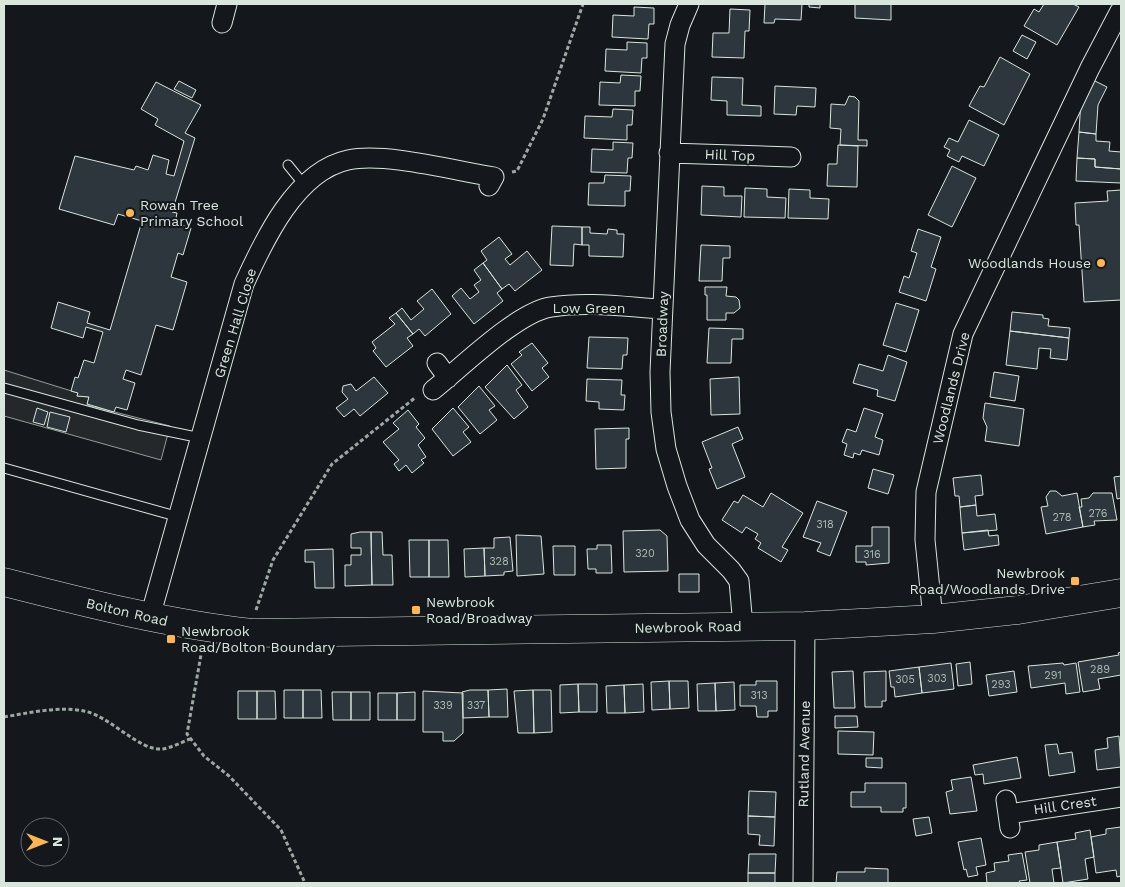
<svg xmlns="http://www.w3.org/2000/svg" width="1125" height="887" viewBox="0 0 1125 887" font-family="'Work Sans',sans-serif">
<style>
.parking{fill:#24282b;stroke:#939e99}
.building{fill:#2c363c;stroke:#d8e6dc}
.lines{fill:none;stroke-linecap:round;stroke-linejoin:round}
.lane-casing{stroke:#d8e6dc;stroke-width:11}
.street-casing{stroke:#d8e6dc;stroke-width:21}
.highway-casing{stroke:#d8e6dc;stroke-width:29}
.path{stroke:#9da8a2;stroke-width:3;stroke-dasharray:4 2.5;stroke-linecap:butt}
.lane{stroke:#14181c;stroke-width:9}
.street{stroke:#14181c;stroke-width:19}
.highway{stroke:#14181c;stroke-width:28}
.poi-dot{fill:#ffb74d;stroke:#14181c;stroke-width:2}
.labels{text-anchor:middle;stroke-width:4;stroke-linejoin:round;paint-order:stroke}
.number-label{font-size:11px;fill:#adbab4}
.street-label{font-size:14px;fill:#d8e6dc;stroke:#14181c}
.poi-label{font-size:14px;fill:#d8e6dc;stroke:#14181c;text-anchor:start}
</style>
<rect width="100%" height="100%" fill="#14181c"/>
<!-- parking -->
<path class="parking" d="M4,370L78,393L77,396L89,397L87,405L170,426L161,460L4,416Z"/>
<!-- building -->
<path class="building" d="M765,4H802L801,20L775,19L774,23H764Z
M809,4H820V8L809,7Z
M855,4H891V20L855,18Z
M1044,4H1073L1079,7L1057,45L1024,26L1034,9L1039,12Z
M634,7L654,8V24H649L648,39L612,37L613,15L634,16Z
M730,9L750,10L749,31H745L744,58L712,57L713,33H729Z
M1022,35L1036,42L1027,59L1013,51Z
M627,42L647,43V58H642L641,73L605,71L606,49L627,50Z
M1000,57L1030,74L1004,125L969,106L980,86L984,87Z
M621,75L641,76L640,91H635V106L599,105L600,82L620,83Z
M712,77L743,78L742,105L761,106V116L727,115V101L711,100Z
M1091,79L1107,87L1098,105L1096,134L1079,132L1081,99Z
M179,81L196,90L192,98L174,89Z
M156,82L201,105L185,133L195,138L172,212L177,213L175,223L191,228L183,255L178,253L171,277L187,282L173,330L156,325L141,375L126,370L123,379L135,383L127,410L116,407L114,412L87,404L89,397L77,396L78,393L71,391L75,377L78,378L84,360L94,363L103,332L86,327L83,338L51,328L58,302L90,312L87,323L110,330L142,221L118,214L114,225L59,209L75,156L134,170L136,166L148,170L153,155L169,160L166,174L174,176L184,141L155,125L158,119L141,109Z
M775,86L816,88L815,107L797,106L796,115L774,114Z
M849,96L855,97L859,101L858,140H867V146L840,145L841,129L830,128L831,104L845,105Z
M613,109L633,110L632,125H627V140L584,138L585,116L612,117Z
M969,120L999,135L984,166L962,156L959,162L947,156L950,150L944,147L949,138L958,142Z
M1079,132L1096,134V141L1110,142L1109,151L1121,152V169L1095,167V159L1077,158Z
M613,142L633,143L632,158H628L627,173L591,172L592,149L613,150Z
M838,145L858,146L857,187L827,186L828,164H837Z
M1077,158L1095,159V167L1121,169V183L1076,181Z
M952,166L976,178L952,227L928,215Z
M605,175L631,176L630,191H625V206L588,205L589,183H604Z
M702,186L724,187V196H742L741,217L701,215Z
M745,188L767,189V197L786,198L785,218L744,217Z
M789,189L810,190V198L829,199L828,219L788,218Z
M1121,190V300L1084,302L1079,225H1076L1075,203L1108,201L1107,191Z
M552,226L582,227V245L574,244L573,266L550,265Z
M582,227H590V233L607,234L608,229L617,230V234H624L623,257L589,256V245H582Z
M918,229L941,237L931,267L936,269L926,301L899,292L904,276L909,278L917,253L911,251Z
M499,237L512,254L505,259L510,265L527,251L542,270L515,291L509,284L502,289L483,263L487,260L481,251Z
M701,245L730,246V258H723L722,281H699Z
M483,263L502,289L497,293L503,301L474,324L452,296L461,288L470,299L479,292L474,285L481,280L474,270Z
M705,287H727L726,296L736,297L739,300L740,308L734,313H726V320H707V295H705Z
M432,289L451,314L425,336L419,329L413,334L396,313L402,308L411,320L424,309L417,301Z
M896,303L919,310L906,352L883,345Z
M1012,312L1043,315V318L1049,319L1048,326L1070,328L1069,338L1010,331Z
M396,313L413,334L407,338L413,346L386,367L373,351L376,348L372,342L395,324L389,318Z
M709,328L743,329V339H732L731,363H707Z
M1010,331L1069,338L1067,360L1050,358L1051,349L1039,348L1037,369L1006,365Z
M589,337L628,338L627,355H623L622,369L587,368Z
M532,343L548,363L542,368L549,377L532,391L511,364L522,355L519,352Z
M888,355L907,362L895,401L877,396L878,390L853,383L859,364L883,371Z
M507,365L522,385L516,390L528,407L514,419L485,387Z
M994,372L1019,376L1015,401L990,397Z
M374,377L388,393L360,416L354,409L344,417L336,408L348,399L342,392L343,386L351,384L356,391Z
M739,377L740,414L711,415L710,379Z
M587,379L622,380L621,395H625L624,410L599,409V402L586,401Z
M479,386L495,406L489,410L497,420L480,434L458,407Z
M985,403L1024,409L1019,446L985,441L987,427L983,418Z
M37,408L48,412L44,425L33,422Z
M453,408L469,427L463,432L471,442L453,456L432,429Z
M864,408L883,414L875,437L883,440L879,455L862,450L860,455L854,453L853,458L844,455L847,444L842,442L847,429L856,432Z
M408,410L419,424L416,427L425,438L418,445L426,457L421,460L424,463L412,473L406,465L399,471L394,464L399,460L383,442L399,429L393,423Z
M50,412L70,417L66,432L47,427Z
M738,427L743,439L732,444L745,477L717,489L709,469L712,468L702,442Z
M629,428V439H626V468L596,469L595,429Z
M873,469L894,475L888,494L868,488Z
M981,475L983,495L975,496L976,505L960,507L959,496H955L953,478Z
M1121,476V498L1117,499L1114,477Z
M1050,491H1056L1062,496L1077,493L1083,527L1046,534L1041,507L1048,506L1046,497Z
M771,493L803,513L782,547L788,550L781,562L758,548L761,543L755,539L758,534L746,527L742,533L722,520L734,501L738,503L743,495L763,507Z
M1093,493H1112L1117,520L1094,521L1095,525L1083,527L1079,507H1082L1081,499L1089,498Z
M817,501L847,512L830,556L817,551L821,543L803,537Z
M976,505L977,516L995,514L997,530L962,533L960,507Z
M872,527H889V563L866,565V562H856V546H872Z
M660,530L667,536L668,571L624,572L623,531Z
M988,530L989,536L998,535L999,545L964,550L962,533Z
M360,532H371L372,585L345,586V565H351V555H361V548H351V534Z
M371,532H382L383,555H392L393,585H372Z
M516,535L541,536L544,574L517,576Z
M510,537L513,571L504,572V575L485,576L484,548H494V538Z
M409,540H429V577H410Z
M429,540H448L449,577H429Z
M597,545H611L612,573H596V569H588L587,549H597Z
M553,546H575V575H554Z
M484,548L485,576L465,577L464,549Z
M333,549L334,588H315L314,562H305V550Z
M679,574H699V592H679Z
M1121,652V675L1098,679L1100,689L1083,692L1078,662L1119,655L1118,653Z
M970,662L972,684L958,686L956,664Z
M951,663L954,689L922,693L919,667Z
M1063,663L1064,665L1076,663L1080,692L1066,694L1065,683L1031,688L1028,666Z
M919,667L922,693L895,697L894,687H891L889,671Z
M853,671L855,708H834L832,672Z
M886,671V701H882V707H865L864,672Z
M1014,671L1017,692L989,696L986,675Z
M669,681H688L689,708L670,709Z
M669,681L670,709L652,710L651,682Z
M756,681H777V711H768V717H757L756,706H740V685H756Z
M734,682L735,710L716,711L715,683Z
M715,683L716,711H698L697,684Z
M578,684H597V712H579Z
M578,684L579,712L560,713V685Z
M643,684L644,712L625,713L624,685Z
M624,685L625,713H607L606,686Z
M507,689L508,717H489L488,690Z
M284,690H303V718H284Z
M303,690H321L322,718H303Z
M470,690H488L489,717L463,718L462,692Z
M533,690H551L552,732L534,733Z
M533,690L534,733H518L514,691Z
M238,691H257V719H238Z
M257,691H275L276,719H257Z
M423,691L463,693V733L454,741H443V732H423Z
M332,692H351V720H333Z
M351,692H370V720H351Z
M415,692V720H397V693Z
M378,693H397V720H378Z
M835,716H857L858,727L835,728Z
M838,731L874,732L873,755L838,754Z
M1119,736L1121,767L1097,770L1095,750L1108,748L1107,738Z
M1057,744L1059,754L1072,752L1075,772L1049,776L1045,745Z
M1017,757L1021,778L984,784L983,774L975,775L973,765Z
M866,758H882V768L866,767Z
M971,777L977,811L950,814L946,792L953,790L951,780Z
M865,783H906V808H903V812H881V807H851V792H865Z
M749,791L776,792L775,817L748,816Z
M748,816L775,817L774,846L759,845L760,835L748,834Z
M929,817L932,833L916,836L913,819Z
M1121,827V876L1117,877L1116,870L1096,873L1091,837L1106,834V829Z
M1090,830L1094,857L1085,859L1088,879L1063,883L1057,842L1076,839L1075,833Z
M981,838L986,865L976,867L978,875L968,877L966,869L964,870L958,842Z
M1057,842L1061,868L1052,869L1054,883H1030L1025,852L1039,850V845Z
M1022,853L1027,880L1019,881L1020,883H987L986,873L995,871L994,863L1009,861L1008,855Z
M749,854H776L775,873H748Z
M865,868L888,869V883H836L837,872H865Z
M748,873H775V883H748Z"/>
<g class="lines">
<!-- lane casing -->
<g class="lane-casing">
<path id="lane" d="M288,165L305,186
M4,388L138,425L201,438
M4,468L179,517"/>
</g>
<!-- street casing -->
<g class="street-casing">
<path id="street" d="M689,4L680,25L675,44L660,372L661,412L666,449L677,486L690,520L706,545L731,570L739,581L743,626
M222,23L227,4
M669,153L791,157
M437,363L448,378
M433,390C461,368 517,312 551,307C587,301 627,307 662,309
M150,617L244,284C264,240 296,171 348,160C385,152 456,171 494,177L489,186
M933,619L925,540L926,492L963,334L1090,68L1120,11
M1006,800L1010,828
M1008,814L1121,797
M803,883L805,626"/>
</g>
<!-- highway casing -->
<g class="highway-casing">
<path id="highway" d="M4,582C86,603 168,624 252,633L805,626L933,619L1018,610L1121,593"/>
</g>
<!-- path -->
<path class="path" d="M512,172L517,171L543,119L583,4
M256,610L273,560L332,464L416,397
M202,649L187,734L204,756L229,776L281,830L305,883
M4,717C27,713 60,706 84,711C110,716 139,751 162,749C171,748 182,742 190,739"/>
<!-- lane -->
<use href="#lane" class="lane"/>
<!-- street -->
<use href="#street" class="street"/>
<!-- highway -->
<use href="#highway" class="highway"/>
</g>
<!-- markers -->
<g class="poi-dot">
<circle cx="130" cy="213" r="5"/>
<circle cx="1101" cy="263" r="5"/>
<rect x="1070" y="576" width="10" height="10" rx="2.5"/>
<rect x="411" y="605" width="10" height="10" rx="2.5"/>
<rect x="166" y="634" width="10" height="10" rx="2.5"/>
</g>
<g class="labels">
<!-- number labels -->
<g class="number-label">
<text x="1098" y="517">276</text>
<text x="1062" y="521">278</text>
<text x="825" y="528">318</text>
<text x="645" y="557">320</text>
<text x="872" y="558">316</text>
<text x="499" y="565">328</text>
<text x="1100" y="673">289</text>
<text x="1053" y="679">291</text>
<text x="937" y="682">303</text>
<text x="905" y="683">305</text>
<text x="1001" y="688">293</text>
<text x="759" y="699">313</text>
<text x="443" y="709">339</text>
<text x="476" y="709">337</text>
</g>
<!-- street labels -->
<g class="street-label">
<text transform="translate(730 155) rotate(2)" y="5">Hill Top</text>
<text x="589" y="313">Low Green</text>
<text transform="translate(235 323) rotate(-73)" y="5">Green Hall Close</text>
<text transform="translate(662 324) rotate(-88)" y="5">Broadway</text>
<text transform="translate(951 388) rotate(-76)" y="5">Woodlands Drive</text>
<text transform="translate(127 612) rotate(13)" y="5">Bolton Road</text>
<text transform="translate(688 627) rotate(-1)" y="5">Newbrook Road</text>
<text transform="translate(804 754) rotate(-89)" y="5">Rutland Avenue</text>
<text transform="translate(1065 805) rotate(-8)" y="5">Hill Crest</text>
</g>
<!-- poi labels -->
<g class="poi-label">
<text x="140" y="210">Rowan Tree<tspan x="140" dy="16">Primary School</tspan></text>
<text x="1091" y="268" text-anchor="end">Woodlands House</text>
<text x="1065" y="578" text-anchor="end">Newbrook<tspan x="1065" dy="16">Road/Woodlands Drive</tspan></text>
<text x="426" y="607">Newbrook<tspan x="426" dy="16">Road/Broadway</tspan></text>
<text x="181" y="636">Newbrook<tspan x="181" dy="16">Road/Bolton Boundary</tspan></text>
</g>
</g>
<!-- border -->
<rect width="1125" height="887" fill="none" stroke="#d8e6dc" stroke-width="10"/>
<!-- north arrow -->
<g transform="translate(45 842) rotate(90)"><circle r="24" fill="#14181c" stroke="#626a69"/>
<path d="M0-4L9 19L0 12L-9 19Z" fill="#ffb74d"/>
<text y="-8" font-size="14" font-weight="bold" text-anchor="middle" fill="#d8e6dc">N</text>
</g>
</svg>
